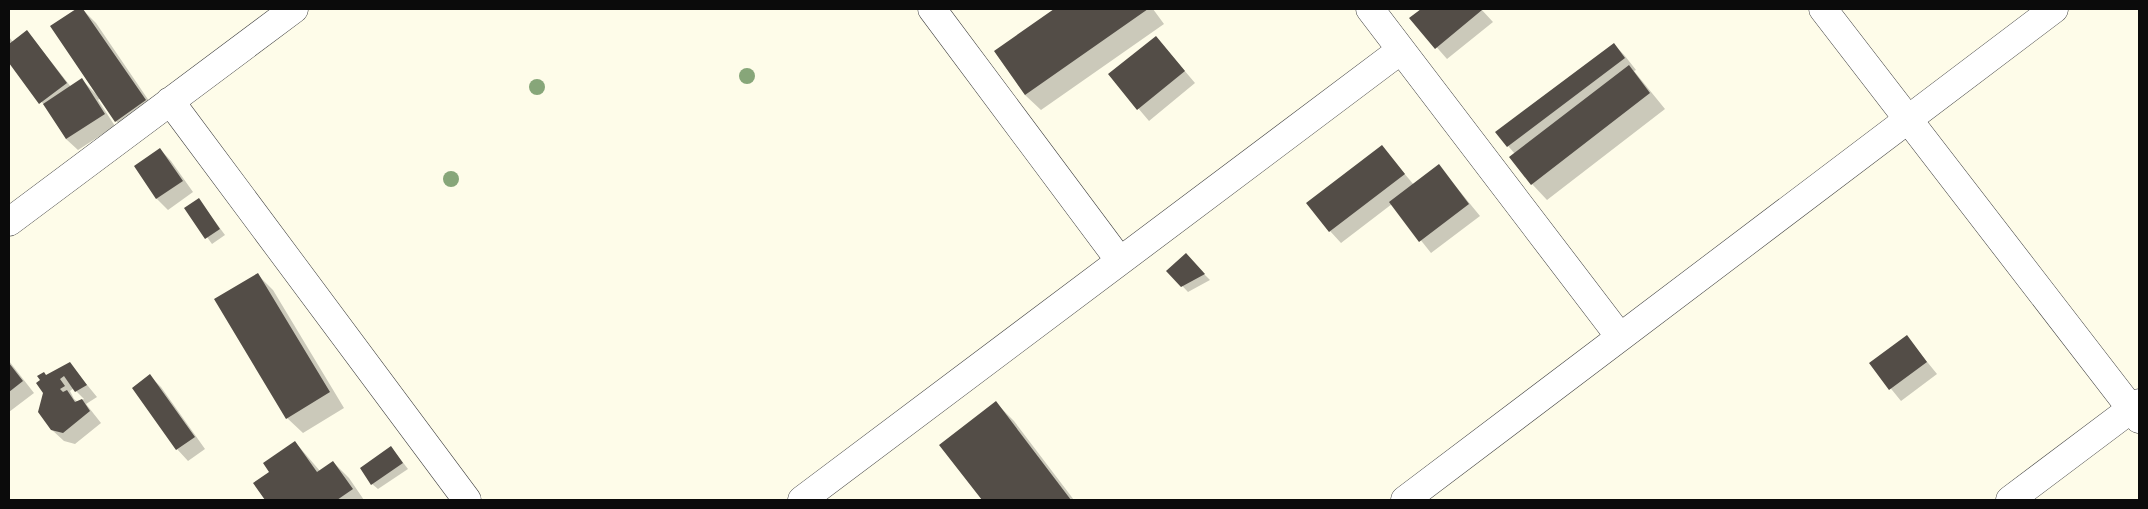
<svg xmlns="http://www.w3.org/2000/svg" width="2148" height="509" viewBox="0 0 2148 509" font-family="'IBM Plex Serif',serif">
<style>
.shadow{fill:#0003;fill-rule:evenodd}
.building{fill:#534d47}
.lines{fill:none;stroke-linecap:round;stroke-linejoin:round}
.minor-casing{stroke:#3e3e3e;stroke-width:29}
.tertiary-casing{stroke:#3e3e3e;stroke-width:29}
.minor{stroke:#fff;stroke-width:28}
.tertiary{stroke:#fff;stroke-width:28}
.tree{fill:#87a679}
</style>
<rect width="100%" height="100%" fill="#fefce9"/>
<!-- shadow -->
<path class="shadow" d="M78,9H82L96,23L160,117L131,137L116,121L100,98L98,100L115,126L78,150L66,139L49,111L10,63L9,64V37L13,42L27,31L71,87L82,80L96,94L52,27Z
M1056,9H1153L1164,24L1041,110L1025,95L995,52Z
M1423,9H1481L1493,22L1447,59L1411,18Z
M1156,37L1195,83L1149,121L1110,75Z
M1614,44L1625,56L1636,70L1634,71L1665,109L1547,200L1532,184L1515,154L1497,133Z
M1382,147L1414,185L1439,166L1480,216L1431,253L1392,204L1341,243L1330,231Z
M160,149L171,161L193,192L168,210L157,199L135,167Z
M199,200L225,235L212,244L186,208Z
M1185,255L1210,280L1188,292L1168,271Z
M258,275L273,290L344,408L303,433L287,418Z
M1907,337L1937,374L1901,401L1870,363Z
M9,361L34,393L9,412Z
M70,364L97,397L86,404L101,423L75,444L64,441L52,430L46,376ZM74,388L76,391L84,399L78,402L74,399L70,391Z
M150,376L161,387L205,449L188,461L177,449L133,388Z
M996,403L1014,421L1074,500H983L941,445Z
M295,442L320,471L333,462L349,478L364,500H266L255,483L271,472Z
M391,447L408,469L378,489L372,484Z"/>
<!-- building -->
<path class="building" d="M76,9H83L146,100L115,122L50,26Z
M1054,9H1148L1025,95L994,51Z
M1421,9H1481L1482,10L1435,49L1409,18Z
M27,30L67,83L39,104L9,63V44Z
M1156,36L1185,71L1137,110L1108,74Z
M1614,43L1625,58L1507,147L1495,132Z
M1629,65L1650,93L1531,185L1509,157Z
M82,78L105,114L66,139L43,104Z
M1382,145L1405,174L1329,232L1306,203Z
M160,148L183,181L156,199L134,166Z
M1439,164L1469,204L1419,242L1389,202Z
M199,198L220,229L205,239L184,208Z
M1186,253L1205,274L1181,287L1166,271Z
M258,273L330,392L286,419L214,299Z
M1907,335L1927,362L1889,390L1869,363Z
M70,362L87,385L75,392L64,376L60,379L65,386L60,389L63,392L67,390L75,402L82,399L90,411L63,433L51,430L38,412L43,393L36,383L40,380L37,376L44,372L46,375Z
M9,363L23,381L9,392Z
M150,374L195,437L176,450L132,388Z
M996,401L1071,500H982L939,445Z
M295,441L317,472L333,461L353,489L337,500H265L253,483L269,472L263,463Z
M391,446L403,463L371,485L360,468Z"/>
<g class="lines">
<!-- minor casing -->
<g class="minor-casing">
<path id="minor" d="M932,9L1120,261
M1370,9L1620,337
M170,101L467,500
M9,222L294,9
M802,500L1401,50
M1405,500L2054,9
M2010,500L2139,403"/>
</g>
<!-- tertiary casing -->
<g class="tertiary-casing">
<path id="tertiary" d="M1823,9L2139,419"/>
</g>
<!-- minor -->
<use href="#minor" class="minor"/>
<!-- tertiary -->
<use href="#tertiary" class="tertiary"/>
</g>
<!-- trees -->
<g class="tree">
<circle cx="747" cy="76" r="8"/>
<circle cx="537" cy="87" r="8"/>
<circle cx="451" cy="179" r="8"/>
</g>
<!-- border -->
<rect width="2148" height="509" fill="none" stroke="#0b0b0b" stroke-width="20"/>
</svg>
